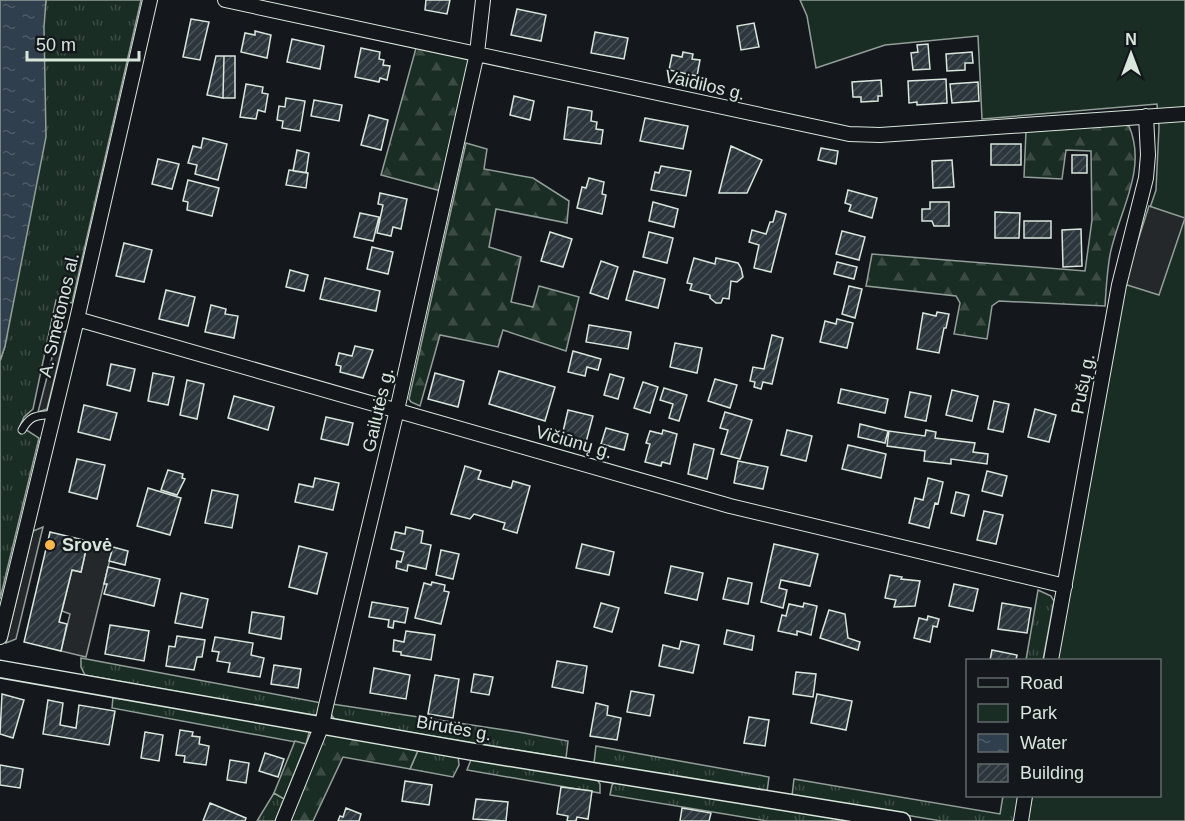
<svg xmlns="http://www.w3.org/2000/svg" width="1185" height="821" viewBox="0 0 1185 821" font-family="Helvetica,sans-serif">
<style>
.grass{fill:url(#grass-tufts);stroke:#939e99;stroke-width:1.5}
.forest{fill:url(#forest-firs);stroke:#939e99;stroke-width:1.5}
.park{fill:#1a2d24;stroke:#939e99;stroke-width:1.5}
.parking{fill:#24282b;stroke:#939e99;stroke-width:1.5}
.water{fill:url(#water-ripples);stroke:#939e99;stroke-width:1.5}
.building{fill:url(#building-hatch);stroke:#d8e6dc;stroke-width:1.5}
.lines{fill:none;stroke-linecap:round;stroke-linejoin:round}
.service-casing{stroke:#d8e6dc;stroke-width:9}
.minor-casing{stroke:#d8e6dc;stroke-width:16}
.tertiary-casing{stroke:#d8e6dc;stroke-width:19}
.service{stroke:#14181c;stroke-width:7}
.minor{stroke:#14181c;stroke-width:14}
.tertiary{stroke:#14181c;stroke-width:16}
.poi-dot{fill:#ffb74d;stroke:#14181c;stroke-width:2}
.labels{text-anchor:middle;stroke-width:4.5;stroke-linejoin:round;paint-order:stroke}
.street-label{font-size:18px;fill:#d8e6dc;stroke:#14181c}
.poi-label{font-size:18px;font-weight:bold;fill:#d8e6dc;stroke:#14181c;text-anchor:start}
</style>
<defs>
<pattern id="grass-tufts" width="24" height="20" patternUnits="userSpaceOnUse" patternTransform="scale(1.5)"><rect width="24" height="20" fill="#1a2d24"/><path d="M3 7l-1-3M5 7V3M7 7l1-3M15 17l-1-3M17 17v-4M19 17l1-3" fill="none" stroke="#3b4b43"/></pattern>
<pattern id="forest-firs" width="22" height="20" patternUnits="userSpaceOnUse" patternTransform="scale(1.5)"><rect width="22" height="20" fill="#1a2d24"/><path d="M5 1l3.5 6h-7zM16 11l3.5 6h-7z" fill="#3b4b43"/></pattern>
<pattern id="water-ripples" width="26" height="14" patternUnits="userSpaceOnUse" patternTransform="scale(1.5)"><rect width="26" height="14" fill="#2f3f4d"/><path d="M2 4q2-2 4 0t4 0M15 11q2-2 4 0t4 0" fill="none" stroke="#4c5b66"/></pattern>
<pattern id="building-hatch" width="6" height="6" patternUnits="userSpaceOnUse" patternTransform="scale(1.5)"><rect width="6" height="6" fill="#2c363c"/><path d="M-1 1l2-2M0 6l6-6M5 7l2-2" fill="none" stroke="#4a5358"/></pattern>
</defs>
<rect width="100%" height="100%" fill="#14181c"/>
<!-- grass -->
<path class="grass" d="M46,0H141L72,303L56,300L33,409L24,417L20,426L39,438L0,599V361L5,346Z
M1038,590L1051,596L1054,601L1043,660H1026Z
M81,658L322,703L320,713L313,716L85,675L81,667Z
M113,697L307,729L309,733L306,744L112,708Z
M332,704L518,732L568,741L566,758L335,720L331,714Z
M596,746L769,777L767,792L594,763Z
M419,748L458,755L459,765L453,777L410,769Z
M472,757L596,778L600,784V793L467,770Z
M794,779L1000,814L1003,796H1019L1015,821H941L792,796Z
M617,781L856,821H767L610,795L612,785Z
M274,793L284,799L275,821H257Z"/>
<!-- forest -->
<path class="forest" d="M416,48L470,59L441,191L381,175Z
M1122,124L1129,126C1148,170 1118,213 1110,255C1107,272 1106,289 1105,306L999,301L992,306L987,339L954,334L960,303L956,296L866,286L872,254L1085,271L1092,220L1091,151L1066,150L1062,179L1024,177L1026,131Z
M466,143L487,149L484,169L533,178L569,201L567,223L496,209L489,247L521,257L511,302L533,307L539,286L579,297L566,351L503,330L498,347L440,335L420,406L411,402L409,399Z
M327,733L419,748L410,769L343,757L313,821H290L324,735Z
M295,741L306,744L284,799L274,793Z"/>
<!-- park -->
<path class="park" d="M800,0H1185V821H1028L1032,796H1160V660H1057L1124,284L1156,190L1159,127L1157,104L982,119L978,36L885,45L816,68L807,16Z"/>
<!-- parking -->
<path class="parking" d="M1149,206L1185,218L1159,295L1124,284Z
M66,331L47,409L38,412L58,334Z
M43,527L16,639L6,643L33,531Z
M88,541L113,547L86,657L61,651L70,614L62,611L72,570L81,572Z"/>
<!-- water -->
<path class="water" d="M0,0H46L44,27L46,137L5,346L0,361Z"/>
<!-- building -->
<path class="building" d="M426,0H450L447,14L425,10Z
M517,9L546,15L541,41L511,35Z
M191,19L209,22L200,60L183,57Z
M754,23L759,47L741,50L737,26Z
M255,31L271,35L267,58L241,52L245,33L255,35Z
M595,32L628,38L624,59L591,53Z
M292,39L324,46L320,69L287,62Z
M928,44L930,69L913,70L911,53L918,52L917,45Z
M361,48L380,52L379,59L384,60L383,65L390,66L387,80L380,78L379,82L355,77Z
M683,52L693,54L692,59L700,60L697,76L669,70L672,55L682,57Z
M972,52L973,63H965V70L947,71L946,54Z
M216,56H224L223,98L207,95Z
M224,56H235V98H223Z
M946,79L947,103L917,105V102L909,103L908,81Z
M881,80L882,96H878V101L861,102V97H853L852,82Z
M978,82L979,101L952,103L950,84Z
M246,84L263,87L262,93L268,94L265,112L258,110L256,119L240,117Z
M514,96L534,101L530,120L510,115Z
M286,98L305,101L300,131L282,128L283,121L277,120L279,106L285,107Z
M314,100L342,105L339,121L311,116Z
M568,107L592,111L591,121L597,122L596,129L603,130L601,144L564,139Z
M369,115L388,120L381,150L361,145Z
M645,118L688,126L683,149L640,141Z
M203,138L227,144L218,180L195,174L197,165L188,163L193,146L201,148Z
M991,144H1021V165H991Z
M731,146L762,160L747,193H719Z
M821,148L838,151L836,164L818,160Z
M297,150L309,153L306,173L293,171Z
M1072,155H1087V173H1072Z
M158,159L179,164L172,189L152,184Z
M952,160L954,187L933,188L932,161Z
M661,166L691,171L686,196L651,190L655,172L659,173Z
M289,170L308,173L306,188L286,185Z
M589,178L604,182L602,194L606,195L602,214L577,208L582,187L586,188Z
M188,180L219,188L212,216L187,210L188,202L183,201Z
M848,190L877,198L872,218L849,211L851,205L845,203Z
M380,193L407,199L401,229L393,227L391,236L377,233L383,205L378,204Z
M653,202L678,209L674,227L649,221Z
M930,202H949V226H934L932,221H922V209H930Z
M776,211L786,214L771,272L754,268L759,245L749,242L752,230L766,234L770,222H773Z
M995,212L1020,213L1019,238H995Z
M360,213L379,217L373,241L354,237Z
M1024,221H1051V238H1024Z
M1081,229L1082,266L1063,267L1062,230Z
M842,231L865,237L859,260L836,254Z
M550,232L572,239L563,267L541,261Z
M649,232L673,238L667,263L643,257Z
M124,243L152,250L144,282L116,276Z
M372,247L393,252L388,274L367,269Z
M694,258L715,264L716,258L738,263L741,268L743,277L737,282L731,281L729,299L723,298L721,303H716L710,298V295L690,290L692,284L687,283Z
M601,261L618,267L608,299L590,293Z
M837,262L857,267L854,279L834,274Z
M290,270L308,275L304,291L286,287Z
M634,271L665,279L658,308L626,300Z
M325,278L380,291L376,311L320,299Z
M849,286L862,289L855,318L842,314Z
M166,290L195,297L188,326L159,319Z
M211,305L226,309L225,314L238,316L234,338L205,332Z
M937,312L949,314L946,328H944L939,353L917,349L923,313L936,316Z
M837,319L853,323L847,348L820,342L825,321L836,324Z
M589,325L631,332L628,349L586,342Z
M772,335L783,338L772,384L763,382L761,389L754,387L755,382L750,381L753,367L764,369Z
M675,343L702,348L697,373L670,367Z
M355,346L373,350L363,378L340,372L341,366L336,365L339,353L352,356Z
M573,351L601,359L598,370L587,367L585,376L568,372Z
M111,364L135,369L130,391L107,385Z
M499,371L555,387L545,421L489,404Z
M153,373L174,377L168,405L148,401Z
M435,373L464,381L458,407L428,399Z
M610,374L624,378L618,399L604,395Z
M715,379L737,385L730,408L708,401Z
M187,380L204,384L197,419L180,415Z
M643,382L658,387L650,413L634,408Z
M664,388L687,395L679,421L669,418L673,404L660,400Z
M841,389L888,399L885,413L838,403Z
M952,390L978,396L972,421L946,415Z
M910,392L931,396L926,421L905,417Z
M234,396L274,407L268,430L228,418Z
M994,401L1009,404L1003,432L988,429Z
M84,405L117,413L110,440L78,432Z
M1035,409L1056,415L1049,442L1028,437Z
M568,410L593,416L586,442L562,436Z
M725,412L752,420L740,459L721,454L728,430L720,428Z
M326,417L353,423L348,445L321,439Z
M860,424L888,431L885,443L858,437Z
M606,428L628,434L624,450L601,444Z
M663,430L677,434L670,464L662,462L661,466L645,462L650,444L646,443L650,431L662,434Z
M787,430L812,436L806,461L781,455Z
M926,430L936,432L935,438L975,443L973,452L988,454L987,464L951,459V464L924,461L925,451L887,446L889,431L925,436Z
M694,444L714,449L707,479L688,474Z
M848,445L886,454L881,478L842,469Z
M77,459L105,465L97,499L69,492Z
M738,461L768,467L763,489L734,483Z
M465,466L481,471L478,479L511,488L513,481L530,486L517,533L503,529L505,523L474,514L470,519L451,514Z
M168,470L183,474L182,478L185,479L177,495L161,490Z
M987,471L1007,476L1002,496L982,491Z
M315,478L339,483L333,510L295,502L299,484L313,487Z
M928,478L943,482L938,504L935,503L929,528L909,523L915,498L923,500Z
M148,488L181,498L170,535L137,526Z
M212,490L238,495L232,528L205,523Z
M956,492L969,495L964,516L951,513Z
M984,511L1003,515L996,544L977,540Z
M406,527L423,531L421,543L431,545L426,569L408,565L407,571L396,568L397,561L401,562L404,552L391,549L395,532L405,534Z
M50,532L88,541L81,572L72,570L59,622L67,624L61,651L24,642Z
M582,544L614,552L609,575L576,568Z
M774,544L818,554L810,586L781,580L779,588L787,590L783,608L761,602Z
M299,546L327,553L317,594L289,587Z
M113,547L128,551L125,565L109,561Z
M441,550L459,554L453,579L436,575Z
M671,566L703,573L697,600L665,593Z
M108,567L160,579L154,606L104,594L107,584H104Z
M890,575L902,577L901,579L920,581L915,606L894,607L896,600L885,598Z
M728,578L752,583L748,604L723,599Z
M432,582L445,585L444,591L449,592L441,624L415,618L424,583L431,585Z
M954,584L978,589L973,611L949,606Z
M181,593L208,599L202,628L175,623Z
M372,602L408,608L405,623L394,621L393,628L388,627L389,620L369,617Z
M601,603L619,608L612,632L594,627Z
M804,603L817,606L811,635L797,631V635L778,631L782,615L786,616L789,604L803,607Z
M1002,603L1031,608L1027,633L998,629Z
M829,610L845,614L848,638L860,642L858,650L820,638Z
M252,612L284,617L281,639L249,633Z
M928,616L939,619L937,627L933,626L930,642L914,638L919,618L927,620Z
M110,625L149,631L144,661L105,654Z
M727,630L754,636L752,650L724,644Z
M406,631L435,635L431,660L401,655V652L393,651L394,640L404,642Z
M177,636L205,640L202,657H197L194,670L166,666L169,646L175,647Z
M215,637L253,643L251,655L264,658L260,677L228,672L230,663L217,661L219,652L212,651Z
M681,641L699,645L693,673L659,666L663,645L679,649Z
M992,650L1017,655L1016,660H990Z
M557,661L587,666L583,693L552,687Z
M274,665L301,669L298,688L271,684Z
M374,668L410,675L406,699L370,693Z
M796,672L816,674L813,697L793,694Z
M474,674L493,677L489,695L471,692Z
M435,675L459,679L453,718L428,714Z
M631,691L654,695L650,716L627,712Z
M2,694L24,700L13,738L0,734Z
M817,694L852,701L846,730L811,723Z
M48,700L63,703L60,725L76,728L79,705L115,711L109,745L43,734Z
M596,703L608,706L607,715L621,718L617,740L590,736Z
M749,717L769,720L765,746L744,743Z
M180,730L193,732L192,736L200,737L199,744L209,746L206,765L184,762L185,756L176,755Z
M145,732L163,735L159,761L141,758Z
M265,753L284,759L278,777L259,771Z
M230,760L249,763L246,783L227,780Z
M0,765L23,769L20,788L0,785Z
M405,781L432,785L429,805L402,801Z
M561,787L592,791L588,819L577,817L576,821H567L568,816L557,814Z
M476,799L508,802L506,821L473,819Z
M210,803L246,818L245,821H203Z
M346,808L361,814L359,821H338L340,816L343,817Z
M682,808L711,813L709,821H680Z"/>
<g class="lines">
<!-- service casing -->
<g class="service-casing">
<path id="service" d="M22,430C31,414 37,416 54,414"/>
</g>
<!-- minor casing -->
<g class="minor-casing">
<path id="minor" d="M225,0L849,134L880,135L1185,114
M77,319L730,506L1065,586
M0,637L77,319L150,0
M1051,660L1119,285L1146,178L1148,155L1146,116
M283,821L322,725L325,710L397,410L477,53L483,0
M1021,821L1025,796"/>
</g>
<!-- tertiary casing -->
<g class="tertiary-casing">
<path id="tertiary" d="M0,669L468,751L902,821"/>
</g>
<!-- service -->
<use href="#service" class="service"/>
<!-- minor -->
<use href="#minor" class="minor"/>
<!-- tertiary -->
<use href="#tertiary" class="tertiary"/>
</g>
<!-- markers -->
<circle class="poi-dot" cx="50" cy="545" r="6"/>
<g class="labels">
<!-- street labels -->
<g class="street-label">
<text transform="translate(705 85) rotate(13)" y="6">Vaidilos g.</text>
<text transform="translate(59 315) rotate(-77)" y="6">A. Smetonos al.</text>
<text transform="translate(1083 384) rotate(-79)" y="6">Pušų g.</text>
<text transform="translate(378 410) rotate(-77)" y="6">Gailutės g.</text>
<text transform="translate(574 442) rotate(16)" y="6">Vičiūnų g.</text>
<text transform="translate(454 728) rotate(10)" y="6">Birutės g.</text>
</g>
<!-- poi labels -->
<g class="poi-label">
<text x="62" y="551">Srovė</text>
</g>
</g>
<!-- legend -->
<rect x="966" y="659" width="195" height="138" fill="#14181c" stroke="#626a69" stroke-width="1.5"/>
<rect x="978" y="678" width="30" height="9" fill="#14181c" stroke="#626a69" stroke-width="1.5"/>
<text x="1020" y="689" font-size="18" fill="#d8e6dc">Road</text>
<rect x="978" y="704" width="30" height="18" fill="#1a2d24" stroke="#626a69" stroke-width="1.5"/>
<text x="1020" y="719" font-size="18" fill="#d8e6dc">Park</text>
<rect x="978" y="734" width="30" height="18" fill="url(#water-ripples)" stroke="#626a69" stroke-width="1.5"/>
<text x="1020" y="749" font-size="18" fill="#d8e6dc">Water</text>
<rect x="978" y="764" width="30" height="18" fill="url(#building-hatch)" stroke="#626a69" stroke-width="1.5"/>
<text x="1020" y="779" font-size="18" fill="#d8e6dc">Building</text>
<!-- north arrow -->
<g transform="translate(1131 54)" stroke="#14181c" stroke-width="4.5" paint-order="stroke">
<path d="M0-4.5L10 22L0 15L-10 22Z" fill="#d8e6dc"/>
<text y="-9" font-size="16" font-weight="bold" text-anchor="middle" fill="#d8e6dc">N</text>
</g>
<!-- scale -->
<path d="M27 51v9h112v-9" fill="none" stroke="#d8e6dc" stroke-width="3"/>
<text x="36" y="51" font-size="18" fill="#d8e6dc" stroke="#14181c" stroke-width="4.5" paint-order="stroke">50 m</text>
</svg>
